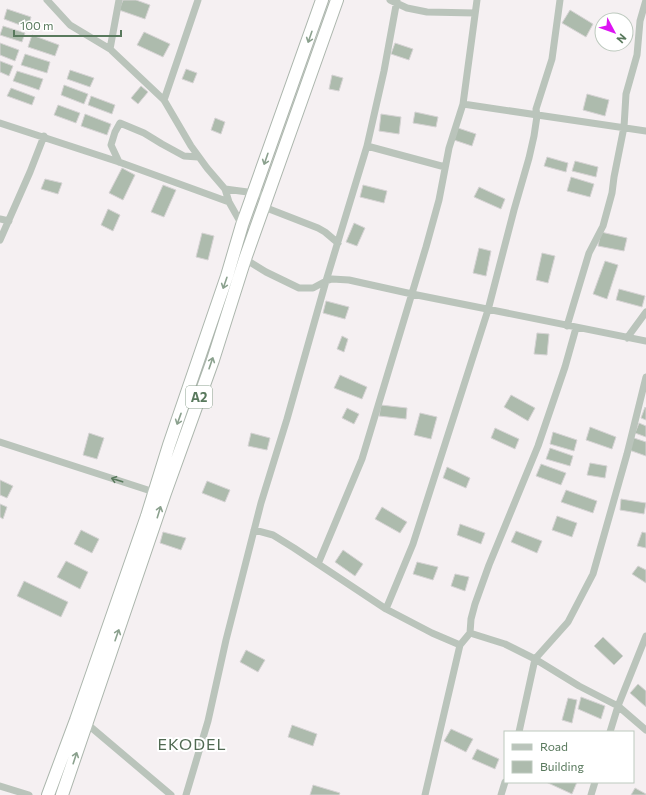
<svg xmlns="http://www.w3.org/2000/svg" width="646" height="795" viewBox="0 0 646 795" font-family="Commissioner,sans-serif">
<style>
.building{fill:#adbbad;stroke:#d6d3d4}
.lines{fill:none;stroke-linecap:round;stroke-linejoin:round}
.highway-casing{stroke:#acb6ad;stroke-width:14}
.street{stroke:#bac4bb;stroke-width:7}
.highway{stroke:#fff;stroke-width:12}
.oneway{stroke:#8ba18e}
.oneway2{stroke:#59795d}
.labels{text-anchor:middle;stroke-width:4;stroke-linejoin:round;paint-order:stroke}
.shield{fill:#fff;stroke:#8ba18e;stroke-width:1}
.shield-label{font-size:13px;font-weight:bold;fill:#59795d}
.quarter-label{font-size:16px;letter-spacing:1px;fill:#506952;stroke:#fff}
</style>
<rect width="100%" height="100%" fill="#f5f0f2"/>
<!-- building -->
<path class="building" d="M123,0H136L150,5L145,19L119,10Z
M7,9L31,17L28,28L4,19Z
M570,10L593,24L586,37L562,23Z
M3,26L25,33L22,42L0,35Z
M144,32L170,44L163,57L137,45Z
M32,35L59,45L55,56L28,47Z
M0,43L19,50L15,61L0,55Z
M395,43L413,49L409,60L391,54Z
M25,54L50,62L47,73L21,65Z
M0,61L13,66L9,76L0,72Z
M186,69L197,73L193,83L182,79Z
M70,70L94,78L90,87L67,79Z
M17,71L43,79L39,90L13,81Z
M332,75L343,78L339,91L329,89Z
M64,85L88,94L84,104L61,95Z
M141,86L148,92L138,104L131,98Z
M11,88L35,97L32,105L7,96Z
M587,94L609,100L605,116L583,110Z
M91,96L115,105L112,114L88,105Z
M58,105L80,113L76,123L54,115Z
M415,112L438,117L436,127L413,123Z
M85,114L111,124L107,135L81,126Z
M381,114L401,117L399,134L379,131Z
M215,118L225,122L221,134L211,130Z
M458,128L476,134L472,146L454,140Z
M547,157L568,163L566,172L544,166Z
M575,161L598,167L596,177L572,171Z
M122,168L135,175L123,200L109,193Z
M571,177L594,184L590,197L567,191Z
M45,179L62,183L58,194L41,189Z
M163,185L176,190L164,217L151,212Z
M363,185L387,191L384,203L360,197Z
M479,187L505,199L501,209L474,197Z
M108,209L120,215L113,231L101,225Z
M354,223L365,228L357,246L346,242Z
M601,232L627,238L624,251L598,246Z
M202,233L214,236L208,260L196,257Z
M479,248L491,251L486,276L473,273Z
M542,253L555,256L548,283L536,280Z
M605,261L618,265L607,299L593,294Z
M619,289L645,296L642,307L616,300Z
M326,301L349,307L345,319L323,313Z
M537,333L549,334L547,355L534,354Z
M342,336L348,339L344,352L337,349Z
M340,375L367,387L362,399L334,388Z
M511,395L535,408L528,421L504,407Z
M381,405L407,408L406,419L379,416Z
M645,407L646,408V420L641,418Z
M347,408L359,414L354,424L342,418Z
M420,413L437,417L431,439L414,435Z
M639,423L646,426V437L635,433Z
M590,427L616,437L612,449L586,440Z
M495,428L519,439L515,449L491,438Z
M553,432L577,440L574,451L550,444Z
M89,433L104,438L97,459L83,455Z
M251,433L270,438L267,450L248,446Z
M634,438L646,442V456L629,450Z
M550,448L573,456L570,466L546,459Z
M590,463L607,466L605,478L587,475Z
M541,464L566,473L561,485L536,476Z
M447,467L470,478L466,488L443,478Z
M0,480L13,486L7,498L0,495Z
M207,481L230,490L225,502L202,493Z
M566,490L597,501L593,513L561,502Z
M621,499L646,503L644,514L620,510Z
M0,504L7,507L3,519L0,517Z
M382,507L407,522L400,533L375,519Z
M557,516L577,523L572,537L552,530Z
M460,524L485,533L481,544L457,535Z
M81,530L99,539L92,553L74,544Z
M516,531L542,541L537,553L511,542Z
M163,532L186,538L181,550L160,543Z
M642,532L646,533V548L637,546Z
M343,550L363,564L355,576L335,562Z
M66,561L88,572L80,589L57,577Z
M417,562L438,567L433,580L413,574Z
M638,566L646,570V583L632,574Z
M455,574L469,577L465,591L451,586Z
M24,581L68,602L61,617L17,596Z
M603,637L623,656L614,665L594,646Z
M246,650L265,660L258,672L240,662Z
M638,684L646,691V707L630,693Z
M581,697L605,706L601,719L578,709Z
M568,698L577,700L572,723L562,720Z
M292,725L317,734L313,746L288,737Z
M451,729L473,739L466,752L444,741Z
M477,749L499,759L495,769L472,759Z
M546,782H577L572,794Z
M313,785L340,793L339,795H310Z
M635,788L646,794V795H631Z"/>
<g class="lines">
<!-- highway casing -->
<g class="highway-casing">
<path id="highway" d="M48,795L76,720L147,516L169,445L227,276L242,225L322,0
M62,795L165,493L213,360L245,259L337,0"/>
</g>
<!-- street -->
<path class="street" d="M47,0L70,25L110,49L164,100L191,146L207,168L225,189L229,202L242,225
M390,0L407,8L427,12L475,13
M110,49L119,0
M164,100L198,0
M463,104C524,113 585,122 646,131
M0,123L119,162L229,202
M367,146L445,167
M119,162L111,145L115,132L120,123L144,133L162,144L184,156L198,157
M225,189L255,193L268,197
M264,207L318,228L325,232L338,243
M0,219L9,221
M0,240L30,172L44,136
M245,259L266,272L299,288H313L326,281L332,279L349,280L412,294L646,341
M567,326L589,253L603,226L612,193L614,177L624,127L626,94L637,55L640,21L646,0
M627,338L646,312
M0,442L154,492
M254,530L273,535L294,548L386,609L432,633L460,645
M318,564L362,459L426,247L439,200L449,148L463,104L477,0
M386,609L413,544L488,310L514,210L529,158L534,136L537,116L536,109L552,59L560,0
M470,633L505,644L535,659L579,686L618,706L646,730
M86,723L171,795
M519,732L535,659L568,622L593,574L627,454L646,377
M610,732L618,706L646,636
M0,786L29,795
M186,795L208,721L226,640L261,503L287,419L326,281L367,146L384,71L397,0
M425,795L460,645L470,633L471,619L475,604L489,565L538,446L565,367L576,328
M501,795L505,782
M591,795L595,782"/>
<!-- highway -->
<use href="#highway" class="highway"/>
</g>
<!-- one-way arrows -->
<defs><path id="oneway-shaft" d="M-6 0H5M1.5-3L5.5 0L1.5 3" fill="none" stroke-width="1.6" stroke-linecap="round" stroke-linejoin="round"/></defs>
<g class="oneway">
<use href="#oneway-shaft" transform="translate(310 37) rotate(109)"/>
<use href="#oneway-shaft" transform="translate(266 159) rotate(109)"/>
<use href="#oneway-shaft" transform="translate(225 283) rotate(109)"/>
<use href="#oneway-shaft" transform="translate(211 363) rotate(-71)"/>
<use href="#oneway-shaft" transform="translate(179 419) rotate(110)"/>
<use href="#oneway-shaft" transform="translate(159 512) rotate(-73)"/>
<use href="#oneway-shaft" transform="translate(117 635) rotate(-71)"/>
<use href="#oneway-shaft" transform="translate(75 758) rotate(-72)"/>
</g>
<use class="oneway2" href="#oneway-shaft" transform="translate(117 480) rotate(-162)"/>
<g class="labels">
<!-- shield labels -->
<rect class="shield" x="186" y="386" width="26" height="22" rx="3"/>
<g class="shield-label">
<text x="199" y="402">A2</text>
</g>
<!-- quarter labels -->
<g class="quarter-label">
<text x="192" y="750">EKODEL</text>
</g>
</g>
<!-- legend -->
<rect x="504" y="731" width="130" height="52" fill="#ffffff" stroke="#bdc9be"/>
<rect x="512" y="744" width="20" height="6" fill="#bac4bb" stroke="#bdc9be"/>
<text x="540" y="751" font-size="12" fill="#59795d">Road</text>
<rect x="512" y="761" width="20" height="12" fill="#adbbad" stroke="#bdc9be"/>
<text x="540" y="771" font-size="12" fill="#59795d">Building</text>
<!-- north arrow -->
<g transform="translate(614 32) rotate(131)"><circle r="19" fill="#ffffff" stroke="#bdc9be"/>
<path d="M0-3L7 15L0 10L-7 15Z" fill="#dd13f3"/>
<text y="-6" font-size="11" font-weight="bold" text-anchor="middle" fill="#59795d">N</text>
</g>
<!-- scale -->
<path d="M14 30v6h107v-6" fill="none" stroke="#59795d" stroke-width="2"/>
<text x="20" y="30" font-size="12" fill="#59795d" stroke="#ffffff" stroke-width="3" paint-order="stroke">100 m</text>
</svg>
